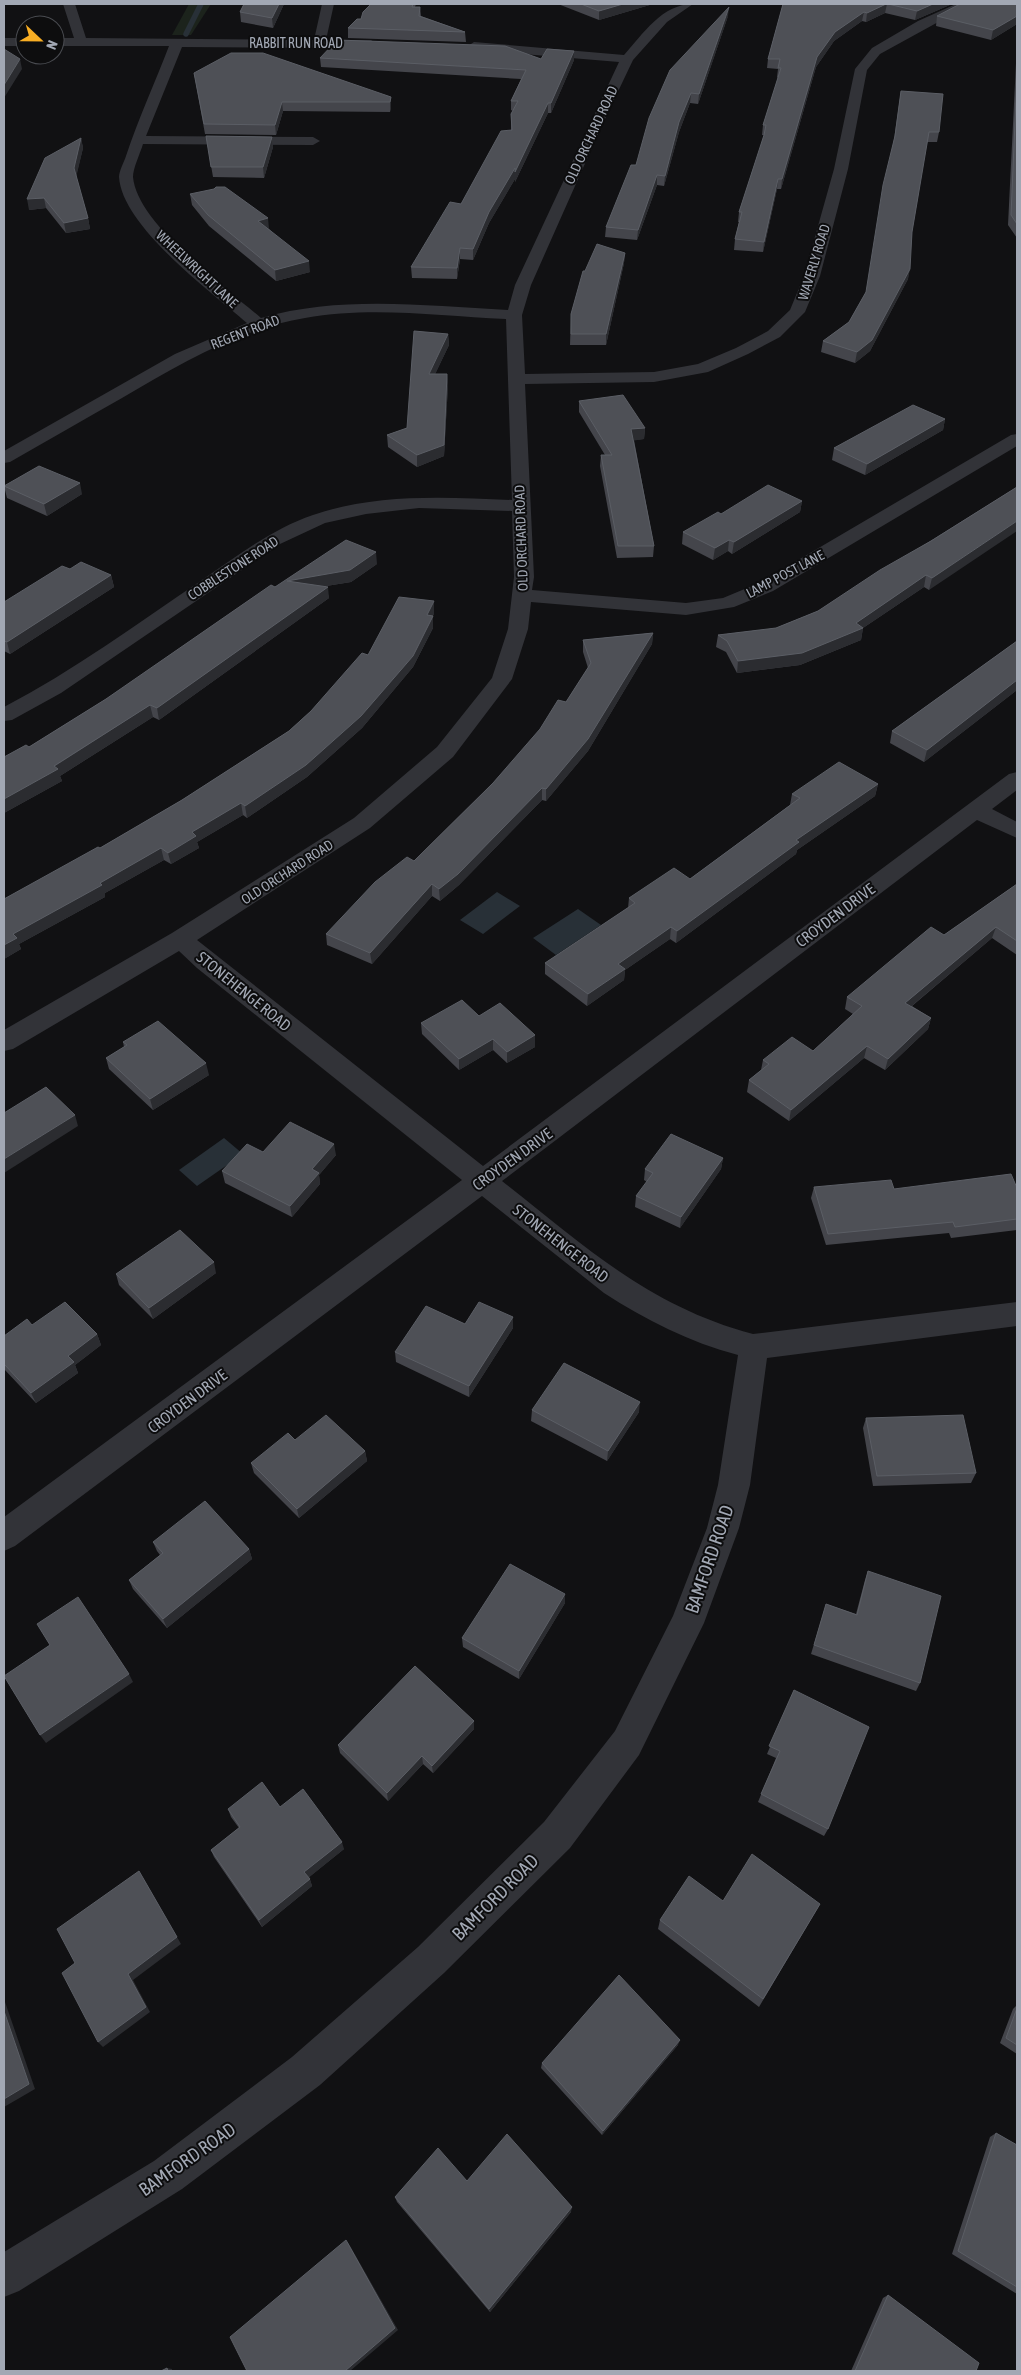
<svg xmlns="http://www.w3.org/2000/svg" width="1021" height="2375" viewBox="0 0 1021 2375" font-family="'Asap Condensed',sans-serif">
<style>
.green{fill:#1c231c}
.water{fill:#283037}
.lines{fill:none;stroke-linecap:round;stroke-linejoin:round}
.stream{stroke:#283037;stroke-width:5.5}
.minor{fill:#323338;fill-rule:evenodd}
.wall{fill:#44454b}
.shaded-wall{fill:#2b2c30}
.building{fill:#4e5056;stroke:#5b5e65}
.labels{text-anchor:middle;stroke-width:4;stroke-linejoin:round;paint-order:stroke}
.far-street-label{font-size:14px;fill:#a2a8b4;stroke:#0d0d0e}
.street-label{font-size:16px;fill:#a2a8b4;stroke:#0d0d0e}
.near-street-label{font-size:19px;fill:#a2a8b4;stroke:#0d0d0e}
</style>
<rect width="100%" height="100%" fill="#111113"/>
<!-- green -->
<path class="green" d="M189,4H211L191,35H172Z"/>
<!-- water -->
<path class="water" d="M497,892L520,906L483,934L460,920Z
M578,909L601,925L556,955L533,938Z
M224,1138L243,1154L197,1186L179,1170Z"/>
<g class="lines">
<!-- stream -->
<path class="stream" d="M186,34L201,4"/>
<!-- minor -->
<path class="minor" d="M63,4H75L86,38L314,40L322,4H334L326,40H371L377,44L371,48L182,47L146,136L313,137L320,141L313,145L143,144C140,154 133,168 133,177C137,224 226,288 261,318C342,295 425,306 508,310L515,285L619,62L474,50L468,46L474,42L624,55C643,34 662,4 693,4L667,22L633,60L603,123L531,285L522,315L525,374L654,372L698,364L736,348L768,331L790,310L804,276L834,169L855,69L872,48L918,21L956,4H971L880,54L867,70L848,169L820,276L805,312L780,337L748,354L708,372L654,382L525,384L534,577L532,590L686,603L723,598L759,583L1011,435L1017,434V446L773,591L734,607L686,615L531,602L528,629L512,679L453,757L370,828L197,940L483,1166L1009,774L1017,772V790L992,809L1017,822V838L977,820L502,1181C585,1246 648,1306 753,1334L1017,1302V1326L767,1358L750,1485L739,1528L704,1623L639,1755L570,1848L444,1973L320,2085L182,2189L19,2291L4,2297V2252L154,2161L292,2057L418,1947L544,1822L615,1731L673,1616L707,1528L718,1485L738,1355C689,1342 646,1320 604,1293L482,1196L15,1546L4,1551V1517L462,1180L197,968L179,951L13,1049L4,1051V1030L172,933L354,818L437,747L492,678L508,629L514,577L512,511L419,508L366,514L325,523L280,544L61,693L12,720L4,721V707C73,671 137,624 202,580C237,556 272,529 313,515C377,493 445,497 512,500L506,319C440,316 371,306 305,318C239,329 180,364 122,398C85,419 48,440 10,462L4,463V451L175,354L247,323C211,292 122,226 119,177C119,171 124,162 126,156C138,119 155,83 169,46H55V38H74Z
M4,38H25V46H4Z"/>
</g>
<!-- wall -->
<path class="wall" d="M244,4H284L273,28L241,22L240,12Z
M371,4H416L415,7H420L421,16L465,32L466,42L348,38V28L361,19Z
M558,4H653L599,20Z
M783,4H952L915,20L885,13L866,22L862,21L834,41L816,67L781,189H777L763,252L734,250L735,239L739,222H738L739,212L764,135H762L763,125L778,78L777,77L778,69L767,68L768,59Z
M1017,4V24L991,40L936,26L937,16Z
M728,16L698,104L690,103L679,132L664,186L657,185L637,240L605,237L606,227L636,165Z
M320,58L541,59L574,60L551,113H548L515,182V179L489,223L473,260L460,259L457,279L412,278L411,267L461,204L511,130V114L513,111L511,110V101L521,79L321,67Z
M1017,58V238L1008,225L1016,63Z
M194,73L391,97V107L390,112L283,111L276,135L205,134Z
M901,91L939,132L937,142H927L912,232L908,279L870,351L855,363L821,352L823,341L849,322L866,292L894,139Z
M206,136L272,137L273,147L264,178L213,177Z
M81,138L83,148L76,176L88,218L90,229L66,233L46,208L29,210Z
M190,194L269,229L310,272L276,281L209,226L192,205Z
M625,253L624,263L606,345H570L571,314L585,271Z
M448,334L449,345L435,374H447L448,385L444,456L417,467L388,447L387,435L407,428Z
M579,401L645,428L644,439L634,440L654,546L653,557L617,558L600,466L601,455H605L579,412Z
M945,419L943,430L865,475L832,460L834,448Z
M4,486L82,494L47,516L7,498Z
M1017,487L929,590L924,587L863,628L861,640L800,665L737,673L726,652L716,647L718,635L776,628L818,611Z
M802,501L800,512L732,554L728,551L713,560L682,544L683,532L721,514Z
M377,564L351,582L326,586L329,598L159,720L153,717L60,776L62,781L4,813V757L29,747L106,699L275,587Z
M70,569L111,575L114,587L10,654L4,651V602Z
M434,613L433,616V628L413,667L362,728L307,777L247,818L243,815L197,842L199,848L171,864L164,860L105,893V897L19,944L21,949L4,959V899L100,848L182,800L289,731L311,711L368,655Z
M653,633L652,644L588,751L546,801L542,800L459,885L440,901L432,896L372,964L327,945L326,934L414,861L493,783L566,702L588,668L583,652V640Z
M1017,641V690L924,762L890,743L892,731Z
M878,784L875,796L797,850L796,854L676,943L670,939L625,970L624,980L587,1006L545,974V963L628,908L629,898L690,879L790,805L792,794Z
M1017,884V955L992,938L912,1006L931,1018L928,1029L885,1070L864,1058L789,1121L747,1092L749,1080L761,1070L763,1060L813,1051L853,1014L845,1009L847,997L944,935Z
M479,1016L535,1035V1047L507,1063L493,1050L459,1070L422,1034L421,1023Z
M123,1042L209,1075L153,1110L109,1069L106,1058L124,1047Z
M263,1152L336,1155L319,1175L320,1184L292,1217L225,1183L222,1171Z
M723,1158L721,1169L680,1228L635,1207L636,1196L647,1182L644,1180L645,1169Z
M814,1187L894,1189L1017,1188V1230L951,1238L949,1233L826,1245L811,1198Z
M216,1273L153,1319L119,1285L116,1274Z
M513,1317V1328L469,1397L396,1362L395,1352Z
M32,1325L97,1334L101,1345L75,1365L78,1373L36,1403L4,1369V1336Z
M532,1410L639,1412L607,1461L531,1421Z
M866,1418L976,1473L971,1483L873,1486L863,1428Z
M295,1440L365,1451L367,1461L299,1518L254,1473L251,1463Z
M153,1542L249,1549L252,1559L167,1628L133,1589L129,1580L160,1555L157,1551Z
M868,1571L920,1683L916,1691L811,1654L826,1604L856,1614L865,1580Z
M565,1594V1603L519,1679L463,1647L462,1638Z
M794,1690L828,1829L824,1836L758,1802L776,1758L767,1754Z
M474,1721V1729L433,1773L423,1764L388,1801L340,1753L338,1745Z
M280,1807L344,1849L309,1877L312,1886L262,1927L214,1857L211,1850L239,1828L231,1817L228,1809Z
M723,1901L820,1904L759,2007L658,1929L660,1920Z
M1017,2005V2054L1000,2043L1013,2009Z
M678,2045L602,2135L541,2068L542,2063Z
M996,2133L1017,2145V2294L952,2254L990,2137Z
M467,2181L571,2212L490,2312L397,2202L395,2197Z
M888,2295L976,2371H851L883,2298Z"/>
<!-- shaded-wall -->
<path class="shaded-wall" d="M279,4H284L273,28L272,18Z
M623,4H653L599,20V11Z
M887,4L885,13L866,22L867,13Z
M933,4H952L915,20L917,11Z
M729,7L728,16L698,104L699,94Z
M864,12L862,21L834,41L816,67L781,189L782,179L817,57L835,32Z
M1017,16V24L991,40L993,30Z
M574,51V60L551,113V103Z
M20,59L22,69L4,98V85Z
M691,93L690,103L679,132L664,186L665,176L679,122Z
M391,97V107L390,112V102Z
M282,102L283,111L276,135L275,125Z
M548,103V113L515,182V172Z
M272,137L273,147L264,178L263,167Z
M81,138L83,148L76,178L74,168Z
M515,168V179L489,223L473,260V249L489,212Z
M657,175V185L637,240L638,230Z
M778,179L777,189L763,252L764,242Z
M44,198L46,208L29,210L27,199Z
M88,218L90,229L66,233L64,223Z
M268,218L269,229L260,231L258,221Z
M460,248V259L457,279V268Z
M625,253L624,263L606,345V334Z
M309,261L310,272L276,281L275,270Z
M910,269L908,279L870,351L855,363L857,352Z
M448,334L449,345L430,385L429,374Z
M447,374L448,385L444,456L417,467V455Z
M945,419L943,430L865,475L867,464Z
M645,428L644,439L631,441V429Z
M80,483L82,494L47,516L44,504Z
M802,501L800,512L732,554L734,542Z
M1017,521V531L929,590L932,578Z
M729,540L728,551L713,560L715,548Z
M376,552L377,564L351,582L289,592L287,581Z
M111,575L114,587L10,654L7,642Z
M926,575L924,587L863,628L861,640L800,665L737,673L738,661L856,623Z
M328,587L329,598L159,720L157,708Z
M434,601V613L428,625L433,616V628L413,667L362,728L307,777L247,818L245,806L427,615Z
M653,633L652,644L588,751L546,801V789Z
M1017,680V690L924,762L927,750Z
M150,705L153,717L60,776L62,781L4,813V799Z
M878,784L875,796L797,850L796,854L676,943L677,931L796,840Z
M542,788V800L459,885L440,901L439,889Z
M241,803L243,815L197,842L199,848L171,864L168,853L192,832Z
M161,848L164,860L105,893V897L19,944L21,949L4,959V945L13,934L100,883Z
M432,884V896L372,964L370,953Z
M671,927L670,939L625,970L624,980L587,1006L588,994L618,964Z
M996,927L992,938L902,1014L905,1003Z
M931,1018L928,1029L885,1070L888,1059Z
M535,1035V1047L507,1063V1052Z
M493,1039V1050L459,1070V1059Z
M867,1046L864,1058L789,1121L791,1110Z
M206,1063L209,1075L153,1110L150,1099Z
M75,1115L78,1126L4,1173V1159Z
M334,1144L336,1155L319,1175L320,1184L292,1217L290,1206L312,1169Z
M723,1158L721,1169L680,1228L681,1217Z
M214,1262L216,1273L153,1319L149,1308Z
M513,1317V1328L469,1397V1386Z
M97,1334L101,1345L75,1365L78,1373L36,1403L31,1393L68,1356Z
M640,1402L639,1412L607,1461L608,1451Z
M365,1451L367,1461L299,1518L297,1509Z
M249,1549L252,1559L167,1628L163,1619Z
M565,1594V1603L519,1679V1671Z
M129,1674L133,1682L46,1743L40,1735Z
M474,1721V1729L433,1773L432,1766Z
M422,1756L423,1764L388,1801L387,1793Z
M342,1842L344,1849L307,1879L304,1872Z
M143,1878L181,1944L133,1980L150,2012L103,2047L98,2042L128,1974Z
M310,1879L312,1886L262,1927L259,1920Z
M4,1999L35,2089L4,2107Z
M680,2040L678,2045L602,2135L603,2131Z
M572,2207L571,2212L490,2312L489,2309Z
M346,2240L349,2244L398,2330L350,2371H345Z
M167,2368L172,2369V2371H168Z"/>
<!-- building -->
<path class="building" d="M244,4H279L272,18L240,12Z
M371,4H413L412,7H420L419,16L465,32L348,28L357,19H361L363,12Z
M581,4H623L599,11Z
M783,4H886L867,13L864,12L835,32L817,57L782,179H778L764,242L735,239L742,212H739L764,135L766,125H763L781,68H778L780,59H768Z
M888,4H933L917,11Z
M960,4H1017V16L993,30L937,16Z
M729,7L699,94L691,93L679,122L665,176L657,175L638,230L606,227L631,165H636L649,118L670,70Z
M337,40L505,46L541,59L547,49L574,51L551,103H548L515,172V168L489,212L473,249L460,248L457,268L411,267L450,202L461,204L501,131L512,130L511,114L518,101H511L526,70L320,58Z
M4,49L20,59L4,85Z
M231,53H263L391,97L390,102H282L275,125L204,124L194,73Z
M1017,75V224L1011,215Z
M901,91L943,94L939,132H929L912,232L910,269L872,340L857,352L823,341L849,322L866,292L883,185L895,136Z
M206,136L272,137L263,167H211Z
M81,138L74,168L88,218L64,223L44,198L27,199L45,158Z
M216,187H225L268,218L258,221L309,261L275,270L208,215L190,194L214,189Z
M597,244L625,253L606,334H571V314L583,271H585Z
M414,331L448,334L429,374H447L444,445L417,455L387,435L407,428Z
M623,395L645,428L631,429L654,546H618L601,455H612L579,401Z
M913,405L945,419L867,464L834,448Z
M39,466L80,483L44,504L4,486Z
M768,485L802,501L734,542L729,540L715,548L683,532L718,512L721,514Z
M1017,487V521L932,578L926,575L856,623L863,628L802,653L738,661L727,641L718,635L776,628L818,611L880,570L931,541Z
M346,540L376,552L350,570L287,581L328,587L157,708L150,705L54,766L58,769L4,799V757L26,745L29,747L106,699L271,585L275,587Z
M81,562L111,575L7,642L4,641V602L62,566L70,569Z
M399,597L434,601L427,615L433,616L413,656L361,716L306,765L245,806L241,803L192,832L196,836L168,853L161,848L100,883L102,885L13,934L17,938L4,945V899L98,847L100,848L182,800L289,731L311,711L362,653L368,655Z
M653,633L588,739L546,789L542,788L458,874L439,889L432,884L370,953L326,934L375,882L407,857L414,861L493,783L540,729L558,700L566,702L591,663L583,640Z
M1017,641V680L927,750L892,731Z
M839,762L878,784L796,840L799,842L677,931L671,927L618,964L625,969L588,994L545,963L635,903L629,898L674,868L690,879L800,798L792,794Z
M1017,884V941L996,927L905,1003L931,1018L888,1059L867,1046L791,1110L749,1080L769,1064L763,1060L792,1037L813,1051L862,1006L847,997L931,927L944,935Z
M462,1000L479,1016L500,1003L535,1035L507,1052L493,1039L459,1059L421,1023Z
M158,1021L206,1063L150,1099L106,1058L127,1045L123,1042Z
M46,1087L75,1115L4,1159V1113Z
M290,1122L334,1144L312,1169L319,1173L290,1206L222,1171L247,1144L263,1152Z
M671,1134L723,1158L681,1217L636,1196L653,1173L645,1169Z
M1011,1174L1017,1188V1219L955,1227L953,1222L828,1234L814,1187L891,1180L894,1189Z
M180,1230L214,1262L149,1308L116,1274Z
M65,1302L97,1334L68,1356L74,1362L31,1393L4,1364V1336L27,1319L32,1325Z
M479,1302L513,1317L469,1386L395,1352L426,1306L465,1324Z
M564,1363L640,1402L608,1451L532,1410Z
M326,1415L365,1451L297,1509L251,1463L288,1433L295,1440Z
M963,1415L976,1473L877,1476L866,1418Z
M205,1501L249,1549L163,1619L129,1580L163,1553L153,1542Z
M510,1564L565,1594L519,1671L462,1638Z
M868,1571L941,1596L920,1683L814,1645L826,1604L857,1615Z
M78,1597L129,1674L40,1735L4,1676L50,1645L37,1624Z
M415,1666L474,1721L432,1766L422,1756L387,1793L338,1745Z
M794,1690L869,1727L828,1829L761,1794L780,1751L769,1746Z
M262,1782L280,1807L303,1789L342,1842L304,1872L310,1879L259,1920L211,1850L240,1827L228,1809Z
M752,1854L820,1904L763,1999L660,1920L689,1876L723,1901Z
M139,1871L177,1937L128,1974L146,2007L98,2042L62,1973L75,1963L57,1929Z
M619,1975L680,2040L603,2131L542,2063Z
M1017,2008V2045L1006,2038Z
M4,2011L29,2084L4,2099Z
M996,2133L1017,2145V2287L958,2251Z
M507,2134L572,2207L489,2309L395,2197L438,2148L467,2181Z
M346,2240L395,2328L345,2371H247L230,2337Z
M888,2295L979,2363L976,2371H855Z
M167,2368L168,2371H161Z"/>
<g class="labels">
<!-- far-street labels -->
<g class="far-street-label">
<text x="296" y="48">RABBIT RUN ROAD</text>
<text transform="translate(591 135) rotate(-65)" y="5">OLD ORCHARD ROAD</text>
<text transform="translate(814 262) rotate(-73)" y="5">WAVERLY ROAD</text>
<text transform="translate(197 269) rotate(43)" y="5">WHEELWRIGHT LANE</text>
<text transform="translate(245 332) rotate(-21)" y="5">REGENT ROAD</text>
<text transform="translate(521 538) rotate(-92)" y="5">OLD ORCHARD ROAD</text>
<text transform="translate(233 568) rotate(-33)" y="5">COBBLESTONE ROAD</text>
<text transform="translate(785 574) rotate(-28)" y="5">LAMP POST LANE</text>
<text transform="translate(287 872) rotate(-33)" y="5">OLD ORCHARD ROAD</text>
</g>
<!-- street labels -->
<g class="street-label">
<text transform="translate(835 915) rotate(-37)" y="6">CROYDEN DRIVE</text>
<text transform="translate(244 991) rotate(39)" y="6">STONEHENGE ROAD</text>
<text transform="translate(512 1159) rotate(-36)" y="6">CROYDEN DRIVE</text>
<text transform="translate(561 1243) rotate(38)" y="6">STONEHENGE ROAD</text>
<text transform="translate(187 1401) rotate(-37)" y="6">CROYDEN DRIVE</text>
</g>
<!-- near-street labels -->
<g class="near-street-label">
<text transform="translate(709 1559) rotate(-71)" y="7">BAMFORD ROAD</text>
<text transform="translate(495 1897) rotate(-45)" y="7">BAMFORD ROAD</text>
<text transform="translate(187 2159) rotate(-35)" y="7">BAMFORD ROAD</text>
</g>
</g>
<!-- border -->
<rect width="1021" height="2375" fill="none" stroke="#a2a8b4" stroke-width="10"/>
<!-- north arrow -->
<g transform="translate(40 40) rotate(112)"><circle r="24" fill="#0d0d0e" stroke="#494b50"/>
<path d="M0-4L9 19L0 12L-9 19Z" fill="#f8ae24"/>
<text y="-8" font-size="14" font-weight="bold" text-anchor="middle" fill="#a2a8b4">N</text>
</g>
</svg>
